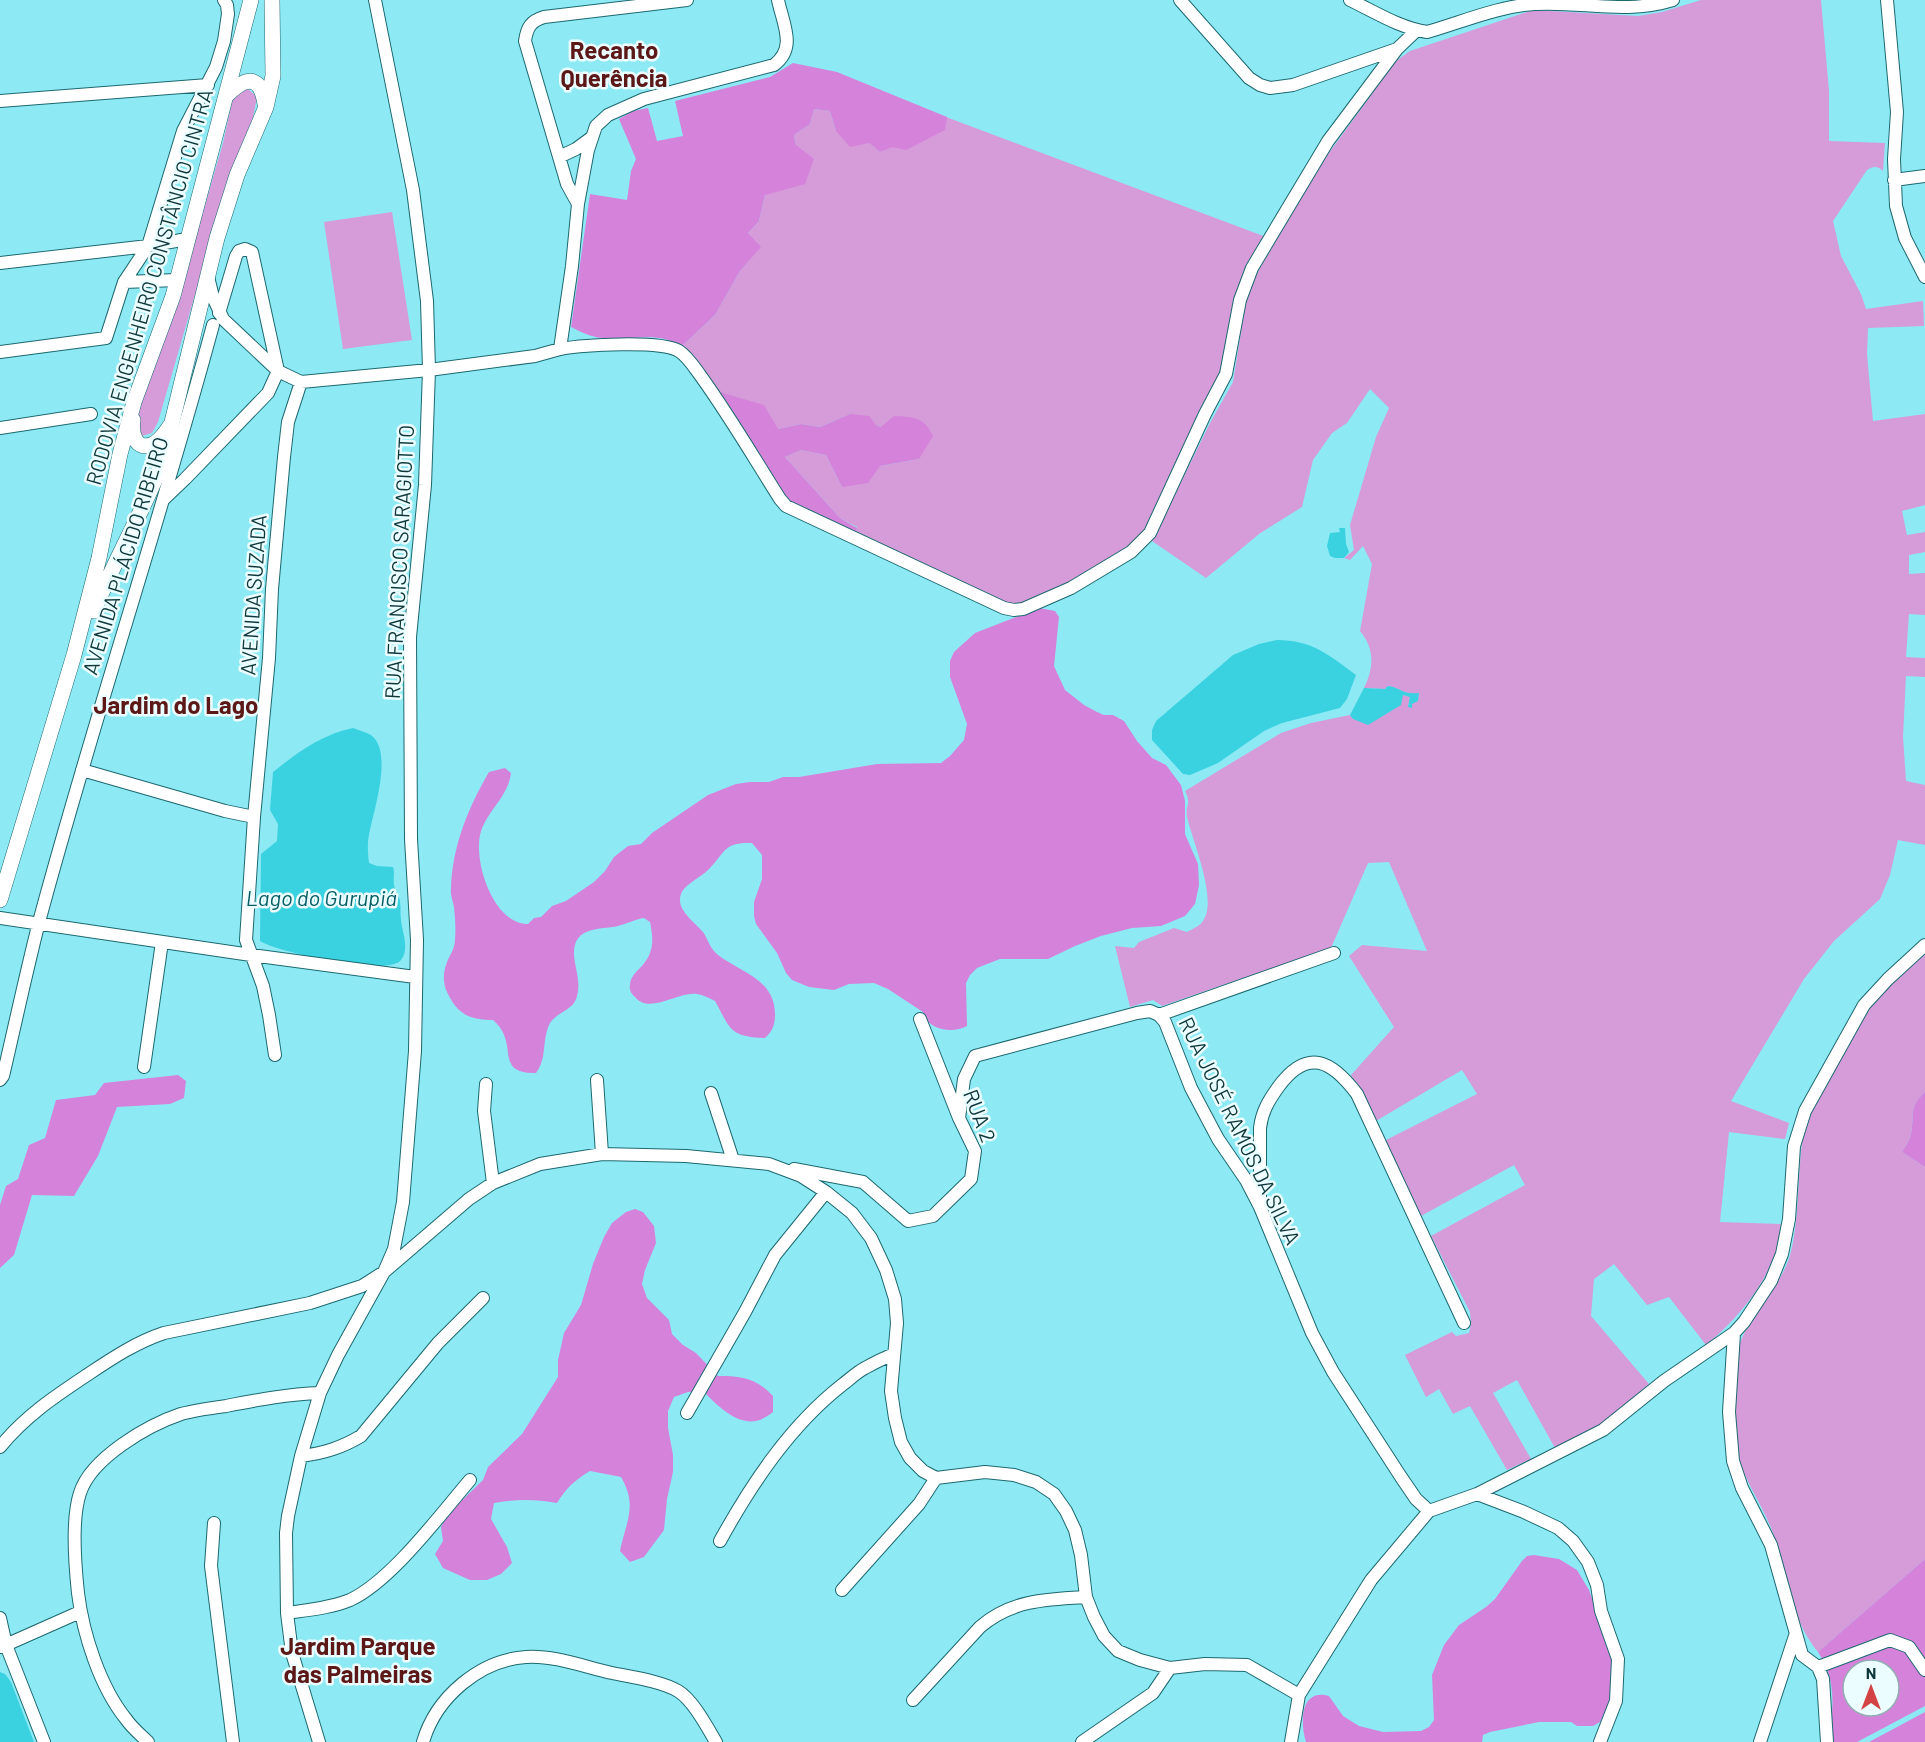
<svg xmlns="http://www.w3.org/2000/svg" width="1925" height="1742" viewBox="0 0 1925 1742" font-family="Barlow,sans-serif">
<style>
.green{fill:#d69bd9}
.forest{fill:#d582db;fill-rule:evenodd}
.water{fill:#3ad2e1}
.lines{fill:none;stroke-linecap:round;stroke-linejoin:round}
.minor-casing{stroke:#1c686f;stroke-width:14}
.major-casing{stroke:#1c686f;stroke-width:16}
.minor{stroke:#fff;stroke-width:12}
.major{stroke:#fff;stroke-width:15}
.labels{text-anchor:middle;stroke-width:5;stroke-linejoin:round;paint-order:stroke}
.street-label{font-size:21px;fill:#0d373b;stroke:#ecfdff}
.water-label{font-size:22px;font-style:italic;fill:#055e65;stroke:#ecfdff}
.quarter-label{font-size:24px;font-weight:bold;fill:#5c1717;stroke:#ecfdff}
</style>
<rect width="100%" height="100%" fill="#8deaf4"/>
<!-- green -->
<path class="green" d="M1701,0H1821L1829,91V141L1885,143L1883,171C1878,166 1873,166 1867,170L1833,221L1841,256L1861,294L1866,309L1923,301L1924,326L1868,328L1867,354L1873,421L1925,414V505L1902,511L1907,535L1925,532V552L1909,555V574L1925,573V615L1909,614L1906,657L1925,658V677L1906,676L1903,737L1906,781L1925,785V845L1898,840L1890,875L1880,899L1834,941L1804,979L1731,1101L1789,1123L1785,1139L1729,1132L1720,1222L1781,1224C1779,1234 1778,1244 1776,1252C1763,1289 1735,1321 1706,1345L1669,1297L1647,1305L1614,1264L1594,1279L1591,1316L1649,1384L1598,1428L1555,1448L1517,1380L1493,1393L1531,1459L1507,1470L1470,1406L1453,1414L1439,1389L1426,1397L1405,1355L1452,1332L1456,1336L1469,1333L1471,1324L1470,1312L1431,1236L1525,1185L1514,1165L1421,1216L1384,1141L1477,1094L1462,1070L1376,1121L1351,1075L1394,1027L1349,956L1362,945L1427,951L1389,862L1368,863L1331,948L1162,1006L1153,1000L1130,1007L1115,946L1134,948L1139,942L1174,928L1187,932C1192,929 1200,926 1203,921C1218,900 1193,842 1187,817C1185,805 1192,804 1185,791L1281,733L1311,723L1350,715L1353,719L1403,695L1410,696L1408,707L1419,694C1401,694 1401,688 1388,686L1385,689L1364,688C1374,668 1375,649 1360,631L1372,564L1363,546L1350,560L1344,558L1354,550L1350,525L1376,437L1389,408L1370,389L1347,423L1332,433L1313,460L1302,507L1259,534L1206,578L1152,541L1210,423L1233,382L1247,294L1257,273L1323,161L1396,61L1410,51L1533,10L1638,16L1662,12Z
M247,88L257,97L252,123L226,188L158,422L152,433L142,436L136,422L139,410L176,306L223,143L233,97Z
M814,109L830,111L836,131L869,143L880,152L946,117L1266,237C1257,255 1243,275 1237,295C1227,325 1227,356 1215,385L1147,530L1126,549L1067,584L1016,605L1005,603L856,533L857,527L840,518L785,457L801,450L826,455L842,487L880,466L919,459L881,427L850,414L820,427L801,424L778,429L716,391L681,347L715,315L740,271L760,247L748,233L759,221L765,195L796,145L794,135L810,124Z
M392,212L412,340L343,349L324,222Z
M1925,952V1092C1908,1107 1915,1115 1911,1134C1910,1140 1905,1147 1902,1152L1925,1167V1559L1818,1652C1790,1618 1788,1575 1774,1536C1762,1501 1742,1481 1735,1442C1730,1412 1736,1380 1738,1350C1747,1316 1777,1292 1789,1259C1800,1224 1797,1174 1803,1136C1807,1110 1823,1089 1835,1066C1849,1042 1861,1017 1878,996C1892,980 1910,966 1925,952Z"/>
<!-- forest -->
<path class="forest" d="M793,63L837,72L947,117L945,130L906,150L892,147L880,152L869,143L850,147L836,131L830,111L814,109L810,124L794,135L796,145L814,159L805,184L765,195L759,221L748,233L761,247L740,271L715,315L681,347C659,329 628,342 602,338C591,337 581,332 571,327L590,194L627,200L631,171L636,159L619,119L633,111L648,108L657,141L683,136L675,101L770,77Z
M716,391L764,405L778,429L801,424L820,427L850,414L869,416L876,425L881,427L894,416C914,417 924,417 933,436L919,459L880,466L868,483L842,487L826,455L801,450L785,457L840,518L857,528L856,533L790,506Z
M1039,608L1055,611L1059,617L1054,666L1065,690L1084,705L1097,712L1104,715H1113L1124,721L1137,741L1152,758L1166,765L1181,785L1185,801V834L1198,864L1199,885L1195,904L1185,916L1161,926L1132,928L1101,936L1075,946L1048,959H1000L977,968L970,975L966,983L967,1026C952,1034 927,1030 923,1012L888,989L874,983L849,984L834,990L809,987L792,980L786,973L777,953L756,924L754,916V902L762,879V855L752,843C723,842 726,852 708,870C701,877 684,885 681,894C675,909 695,922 703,932C708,939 710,949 718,955C740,972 775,979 775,1014C775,1024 773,1031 765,1038C729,1037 730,1028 715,1001C709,998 703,995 697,994C678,991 650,1015 635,997C631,993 629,990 630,985C630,978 635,973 639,969C654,954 654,941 650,922L644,918C635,919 627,924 618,926C599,930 573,926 574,955C575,969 581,981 577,996C574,1011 555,1012 549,1025C542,1041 547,1059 536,1073C492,1073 521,1044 493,1020C469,1020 457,1014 447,992C443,984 443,973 446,965C449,955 455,950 455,939C456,929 455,918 454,907C453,901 450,895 451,889C452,847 468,808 489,772L505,768L511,773C508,798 486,811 480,835C474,864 494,924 528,924L534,918L541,917L552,906L566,901L594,882L605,871L614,857L628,846L641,844L652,833L708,795L736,784L750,782H769L783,777H799L877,764L941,763L950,756L964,740L967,724L950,677V661L954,652L975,633Z
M178,1075L186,1081L184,1098L170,1104L117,1107L98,1156L74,1196L32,1195L14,1255L0,1268V1205L6,1186L18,1179L29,1145L45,1138L56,1100L95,1095L104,1083Z
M1925,1092V1167L1902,1152C1905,1147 1910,1140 1911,1134C1915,1115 1908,1107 1925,1092Z
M635,1209L643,1212L654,1226L656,1243L645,1270L642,1284L647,1298L669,1320L672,1334L683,1345L696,1353L718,1376C742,1376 756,1378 773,1396V1412C769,1415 764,1418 760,1420C738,1427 718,1406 704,1392H688L674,1397L668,1411V1428L673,1455V1472L667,1499L664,1530L644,1557L630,1562L620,1551C626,1521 638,1506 621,1477L590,1471C575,1480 566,1488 557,1503C536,1499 515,1499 494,1503L491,1519L507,1547L512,1563L501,1574L487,1580H470L443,1568L435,1554L443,1541L441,1527L449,1513L483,1480L488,1467L522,1434L558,1377V1360L564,1333L581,1305L593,1264L604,1237L612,1223L626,1212Z
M1534,1555L1559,1559L1577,1570L1589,1590L1599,1618L1614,1647V1693L1600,1722L1593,1726H1577L1571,1722H1539L1490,1732L1483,1735L1482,1742H1306C1300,1723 1300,1688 1329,1696L1343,1716L1359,1726L1383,1732L1421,1731L1429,1727L1434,1720L1432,1675L1444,1645L1459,1625L1486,1607L1495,1599L1522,1561L1527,1556Z
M1925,1559V1706L1857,1742H1830C1832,1709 1838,1681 1818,1652ZM1853,1670H1889V1706H1853Z
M1925,1712V1742H1869Z"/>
<!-- water -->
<path class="water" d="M1339,528H1345L1346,544L1349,552L1344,558H1335L1330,556L1327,546L1330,533L1340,532Z
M1277,640C1312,640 1329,655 1356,675L1347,699L1340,708L1282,723L1264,731L1218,763L1190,775L1183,774L1152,740V730L1156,721L1233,655L1259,644Z
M1388,686C1402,688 1402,695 1419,693L1418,701L1412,704V708L1408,707L1410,697L1403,695L1401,705L1368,725L1353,719L1350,715L1364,688L1385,689Z
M353,728C358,730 366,732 371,735C394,752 373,812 369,835C367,844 368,854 369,863L377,866L393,867C395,873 393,879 394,885C395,891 400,896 400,902C401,908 400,914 401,920C402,932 410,949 401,960C389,977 277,952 260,941L261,854L277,841L278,824L270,810L273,772C298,752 321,735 353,728Z
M0,1672L5,1674L11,1682L34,1742H0Z"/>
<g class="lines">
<!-- minor casing -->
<g class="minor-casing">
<path id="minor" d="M1180,0L1249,78L1260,85L1270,88L1293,85L1397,49L1417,30
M1350,0C1375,12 1400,28 1427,32C1462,22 1499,6 1535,4C1583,1 1624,15 1673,0
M1887,0L1897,112L1894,159L1896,206L1905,238L1925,277
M0,101L208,85
M559,157L576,149L591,138
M1894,180L1925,176
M578,204L567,184L525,41C527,27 531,21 544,17L687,0
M0,263L148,246L187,239
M208,277L213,297L223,319L278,371L301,382L429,370L535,356L560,349L572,266L578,204L588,150L596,126L608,115L644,99L774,65C797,48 783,24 778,0
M124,282L177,280
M219,313L236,256L239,251L245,249L252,252L278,371
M560,349C583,345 660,340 679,351C688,357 694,367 700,375C729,415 754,458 780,499L786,506L1004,608L1014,610L1023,609L1071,588L1131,552L1150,533L1205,414L1226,374L1240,300L1252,268L1328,141L1397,49
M0,352L106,338L124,282L148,246L183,131L216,67L224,41L228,14L227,5L224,0
M0,428L91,414
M164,499L185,479L268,393L278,371
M82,770L225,811L254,817
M0,918L251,955L415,977
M1159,1015L1165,1022L1191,1088L1218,1139L1246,1180L1260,1207L1312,1333L1333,1372L1401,1477L1416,1499L1429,1511
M275,1055L269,1015L263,986L246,940L254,817L269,658L272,589L284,457L288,422L301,382
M144,1067L162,942
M0,1080L3,1076C15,1025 26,973 39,922C93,721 159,525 213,325
M597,1080L602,1154
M486,1084L484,1111L493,1183
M711,1093L733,1160
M959,1118L964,1079L975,1056L1137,1013L1150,1011L1159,1015L1334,953
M794,1169L863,1182L908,1221L933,1216L971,1179L975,1151L959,1118L920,1019
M1260,1206V1128C1262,1111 1269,1100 1279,1086C1308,1047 1332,1061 1357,1094L1464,1323
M1734,1333L1729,1412L1733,1461L1742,1488L1771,1545L1802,1655L1818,1667L1823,1679L1827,1742
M687,1413L745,1312L775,1255L826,1192
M0,1447C26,1415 57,1395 90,1373C114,1357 137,1342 164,1333L310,1303L362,1286L384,1272L469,1199L493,1183L540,1164L602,1154L686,1156L769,1164L801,1176L826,1192L852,1213L871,1238L886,1270L895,1299L897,1323L891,1391L895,1418L901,1442L910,1458L923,1471L936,1478L985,1472L1014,1475L1036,1482L1054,1494L1066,1511L1075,1530L1081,1555L1086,1597L1094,1617L1104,1636L1118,1651L1140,1660L1170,1668L1205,1664L1247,1665L1299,1695
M301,1456C324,1453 341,1448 361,1436L438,1343L483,1298
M1477,1494L1524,1512L1558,1528L1573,1541L1588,1562L1597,1585L1601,1611L1618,1659L1616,1701L1600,1742
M214,1523L211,1566L233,1742
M720,1541C752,1483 790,1426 842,1385C850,1379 857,1372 865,1368C874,1363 884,1358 894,1354
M842,1590L919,1504L936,1478
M287,1613C307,1610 331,1608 350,1600C391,1581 440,1515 470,1480
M0,1618L6,1645L44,1742
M1,1647L80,1612
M1818,1667L1890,1640L1909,1647L1925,1670
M913,1700L980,1627C1011,1600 1047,1599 1086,1597
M148,1742C141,1735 132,1728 126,1719C100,1687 83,1634 78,1593C75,1565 71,1520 80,1493C91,1458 148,1425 181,1414C195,1410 211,1408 226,1406C257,1400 288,1394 320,1393
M319,1742L292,1653L287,1613L286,1533L288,1516L301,1456L320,1393L338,1355L384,1272L394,1249L403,1202L415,1051L417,940L411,839L410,637L425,485L429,370L427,301L413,190L375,0
M423,1742C436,1697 480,1660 526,1657C554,1655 585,1667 612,1673C631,1677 661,1681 678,1691C693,1700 707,1727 716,1742
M1082,1742L1153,1693L1170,1668
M1291,1742L1299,1695L1371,1580L1429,1511L1477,1494L1603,1430L1664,1381L1734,1333L1744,1322L1771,1281L1782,1254L1789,1219L1794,1146L1805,1111L1864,1005L1888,979L1925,945
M1760,1742L1795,1636"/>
</g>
<!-- major casing -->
<g class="major-casing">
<path id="major" d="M226,96C245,77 260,73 265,104
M133,420C131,432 135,452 153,444C160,441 166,432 170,426
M94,611C114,561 142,514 162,463L217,238L237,175L266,107L273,76L272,0
M0,900L74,655L99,558L120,454L134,402L173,296L251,0"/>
</g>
<!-- minor -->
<use href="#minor" class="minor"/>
<!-- major -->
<use href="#major" class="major"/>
</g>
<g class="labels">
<!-- street labels -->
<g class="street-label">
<text transform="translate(150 287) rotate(-74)" y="7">RODOVIA ENGENHEIRO CONSTÂNCIO CINTRA</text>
<text transform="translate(126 556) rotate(-73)" y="7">AVENIDA PLÁCIDO RIBEIRO</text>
<text transform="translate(400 562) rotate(-87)" y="7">RUA FRANCISCO SARAGIOTTO</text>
<text transform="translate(254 595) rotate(-86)" y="7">AVENIDA SUZADA</text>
<text transform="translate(979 1116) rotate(69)" y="7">RUA 2</text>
<text transform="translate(1239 1131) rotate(64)" y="7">RUA JOSÉ RAMOS DA SILVA</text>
</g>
<!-- water labels -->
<g class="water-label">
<text x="321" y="906">Lago do Gurupiá</text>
</g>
<!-- quarter labels -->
<g class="quarter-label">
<text x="614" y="59">Recanto<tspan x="614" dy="28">Querência</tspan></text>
<text x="176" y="714">Jardim do Lago</text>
<text x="358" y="1655">Jardim Parque<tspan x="358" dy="28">das Palmeiras</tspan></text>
</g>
</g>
<!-- north arrow -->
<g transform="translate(1871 1688)"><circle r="28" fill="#ecfdff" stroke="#93aeb1" stroke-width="1.5"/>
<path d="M0-4.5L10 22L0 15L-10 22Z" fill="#d34343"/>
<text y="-9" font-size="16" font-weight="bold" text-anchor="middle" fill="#0d373b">N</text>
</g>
</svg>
